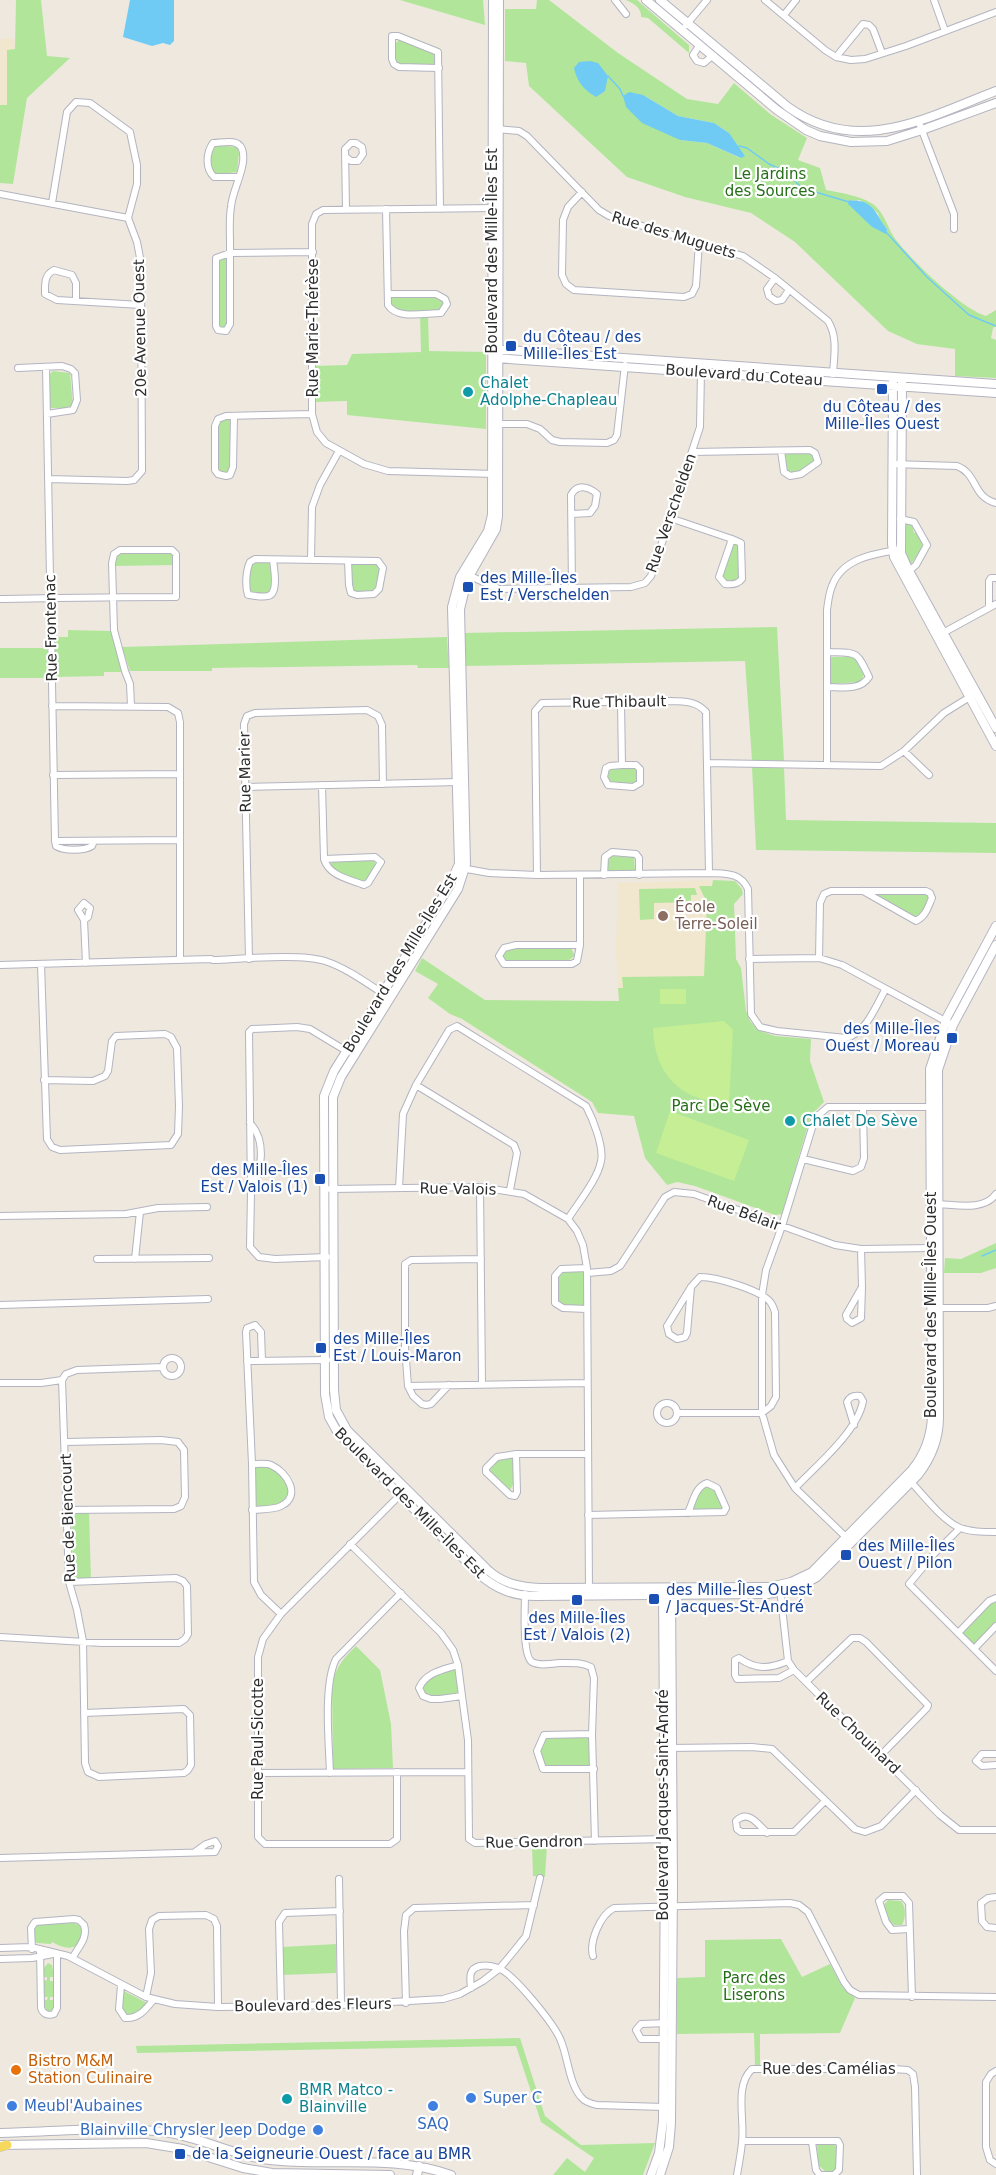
<svg xmlns="http://www.w3.org/2000/svg" width="996" height="2175" viewBox="0 0 996 2175" font-family="'DejaVu Sans',sans-serif">
<style>
.education{fill:#f0e7ce}
.green{fill:#b1e69a;fill-rule:evenodd}
.pitch{fill:#c5ee95}
.water{fill:#6fcbf3}
.lines{fill:none;stroke-linecap:round;stroke-linejoin:round}
.stream{stroke:#6fcbf3;stroke-width:1.5}
.street-casing{stroke:#b3b4c0;stroke-width:8}
.secondary-casing{stroke:#b3b4c0;stroke-width:10}
.primary-casing{stroke:#c8c8c8;stroke-width:10}
.street{stroke:#fff;stroke-width:6}
.secondary{stroke:#fff;stroke-width:8}
.primary{stroke:#f6d85d;stroke-width:9}
.transit-dot{fill:#1a4fb4;stroke:#fff;stroke-width:2}
.culture-dot{fill:#0f9aa8;stroke:#fff;stroke-width:2}
.education-dot{fill:#8d6e63;stroke:#fff;stroke-width:2}
.food-dot{fill:#e8710a;stroke:#fff;stroke-width:2}
.shop-dot{fill:#3f7fe0;stroke:#fff;stroke-width:2}
.labels{text-anchor:middle;stroke-width:4.5;stroke-linejoin:round;paint-order:stroke}
.park-label{font-size:15px;fill:#266e18;stroke:#fff}
.street-label{font-size:15px;fill:#2d2d2d;stroke:#fff}
.transit-label{font-size:15px;fill:#164399;stroke:#fff;text-anchor:start}
.culture-label{font-size:15px;fill:#0d838f;stroke:#fff;text-anchor:start}
.education-label{font-size:15px;fill:#785e54;stroke:#fff;text-anchor:start}
.food-label{font-size:15px;fill:#c56008;stroke:#fff;text-anchor:start}
.shop-label{font-size:15px;fill:#366cbe;stroke:#fff;text-anchor:start}
</style>
<rect width="100%" height="100%" fill="#eee8df"/>
<!-- education -->
<path class="education" d="M7,38L14,39L15,50H7V105H0V39Z
M711,880L704,989L618,988L616,949L618,883Z"/>
<!-- green -->
<path class="green" d="M16,0H41L47,56L70,58L27,98L13,184L0,183V105H7V50L15,49Z
M400,0H483L485,25Z
M537,0H549L618,53L687,99L718,104L734,83L770,114L807,138L798,160L820,168L826,190C841,193 858,195 871,203C885,211 887,229 897,241C913,262 962,309 986,316L996,310V326L993,328L991,338L996,340V378L955,376V349L917,344L888,331L795,242L751,213L685,197L627,177L529,86L526,63L505,61V9H536ZM643,95L678,116L714,123L729,133L740,158L707,143L680,140ZM860,200L878,213L880,221L887,229L886,233L872,227L849,201Z
M626,0H637L689,45V53L648,18L641,17C642,8 633,3 626,0Z
M399,40L434,52L436,64H401L396,61L394,45Z
M215,145L237,147L239,153L237,172L214,175L210,168L212,149Z
M222,258L226,259L227,324L226,326L220,328L218,259Z
M388,294H436L447,304L441,313L399,314L391,310Z
M420,314L428,315L429,351L486,352V429L347,415V401L313,402V366L347,365L352,354L421,352Z
M53,371L70,373L73,406L70,408H49V375Z
M234,416L230,475L218,474V419Z
M810,451L814,454L816,460L800,472L791,473L786,469L783,452Z
M905,523L912,525L914,533L916,532L923,546L912,563H910L904,551Z
M733,544L739,546L740,578L731,583L726,582L721,575Z
M172,551L175,555V565L113,566L115,555L121,552Z
M273,560L272,594L248,595L250,562Z
M348,561H378L383,568L379,589L374,594L351,593Z
M777,627L784,761L752,760L745,661L466,666L464,633Z
M68,630L111,631L124,672H104V676L54,677L53,637H68Z
M447,637L449,668H418L417,665L212,668V671H130L122,647Z
M0,648H47L48,678H0Z
M831,657H854L864,674L861,682L831,684Z
M636,765L640,783L633,787L608,785L606,768Z
M752,767H784L786,820L996,823V853L756,850Z
M612,856L634,857L635,871H608V860Z
M373,859L376,865C373,871 368,880 362,882L333,870L330,865L333,861Z
M713,880L735,881L742,889L743,894L734,904L736,959L741,968L746,1011L750,1021L758,1030L775,1036L811,1039L810,1061L824,1102L811,1115L782,1214L775,1215L695,1186L677,1182L667,1185L645,1158L634,1116L598,1113L592,1102L462,1019L450,1014L428,998L438,984L415,971L422,958L485,1000L619,1001L618,988H623L622,977L704,976L707,903L699,886H712Z
M695,888L697,895H691V902L654,903V919L640,920L639,889Z
M863,891H926L932,898L916,921Z
M571,948L575,956L569,960L505,961L502,957L505,951L514,949Z
M996,1243V1268L981,1273H944L945,1258L961,1259Z
M585,1269L587,1306L564,1307L558,1302L557,1278L561,1272Z
M510,1457L514,1461V1483L510,1490L491,1473L490,1470L497,1461Z
M254,1466C260,1466 268,1465 273,1468C284,1475 298,1492 283,1503C276,1508 263,1507 255,1507Z
M707,1484L716,1489L724,1507L723,1510L693,1511L699,1490Z
M89,1512L91,1579L73,1580L71,1514Z
M996,1602V1622L974,1645L962,1633L990,1604Z
M356,1646L380,1670L391,1724L393,1768L333,1769L332,1684C336,1666 344,1658 356,1646Z
M455,1669L458,1693L440,1696L424,1694L422,1688C428,1675 441,1673 455,1669Z
M589,1736V1766H545L540,1751L545,1737Z
M532,1846H547L545,1877L533,1876Z
M888,1900L901,1901C906,1907 906,1918 902,1925H894L888,1919L883,1906Z
M74,1923L79,1925L82,1929C81,1953 66,1950 52,1942L51,1944L37,1943L34,1940V1929L37,1924Z
M781,1939L802,1977L830,1964L843,1988L855,1998L840,2033L760,2034V2065H755L754,2033L677,2034V1978L705,1977V1940Z
M336,1944V1973L282,1975L283,1947Z
M48,1963L52,1965L54,1977H50V1981H54V1997H50V2000H54L53,2010L49,2012L44,2007V2000H47L48,1997H44L43,1981L47,1980V1977H43V1969Z
M124,1991L147,2003C141,2010 136,2016 125,2014L121,2009Z
M520,2038L545,2116L581,2145L655,2143L643,2175H553L567,2158L585,2172L594,2158L541,2122L516,2046L137,2053L136,2046Z
M817,2144H834L838,2149L835,2171H825L818,2165Z"/>
<!-- pitch -->
<path class="pitch" d="M660,989H686V1004H660Z
M724,1021L733,1030L729,1102C682,1103 654,1075 653,1028Z
M670,1111L749,1140L734,1181L656,1153Z"/>
<!-- water -->
<path class="water" d="M130,0H174V41L170,45L163,43L152,46L123,37Z
M590,61L598,63L608,76L605,91L596,97C584,90 577,82 574,68L579,62Z
M629,92L643,95L678,116L714,123L729,133L745,156L741,158L707,143L680,140L642,123L626,107L623,96Z
M849,200C852,201 856,200 859,201C875,203 878,219 887,229L886,234L872,227L848,204Z"/>
<g class="lines">
<!-- stream -->
<path class="stream" d="M608,76L620,89L623,96
M739,146L747,148L769,164L786,172L802,188L849,202
M886,232L927,277L969,315L996,326
M982,1256L996,1250"/>
<!-- street casing -->
<g class="street-casing">
<path id="street" d="M615,0L626,14
M765,0L825,50L836,57L851,60L865,59L906,46L996,12
M934,0L945,31
M784,15L796,0
M686,25L707,0
M699,46L693,55L697,61L704,63L712,56
M836,57L863,24L869,25L873,29L882,53
M439,68L399,67L394,64L392,59V36H398L438,52L440,209
M918,120L954,214V229
M497,129L519,131L527,136L599,210L609,216L743,256L775,278L828,321C838,337 834,356 833,374
M238,177H214C205,168 206,153 213,143C222,143 238,138 242,149C248,165 232,190 231,207C229,219 230,232 230,244C230,271 230,297 230,324L226,331L218,330L216,326V258L230,253L313,252
M582,192L568,207L563,220L562,275L566,284L574,290L684,297L692,294L696,286L699,242
M0,194L128,218L137,242L141,263L142,471L134,480L127,481L48,479
M52,203L67,112L76,102L90,103L130,132L137,165V184L128,218
M346,209L345,149L351,143H356L362,147L363,154L358,161H351L346,157
M386,209L388,305C397,320 425,313 441,313L447,304L445,299L436,294H388
M775,278L767,289L769,296L776,301L782,300L789,290
M76,301V283L72,275L54,270C44,275 45,284 45,294L57,300L141,305
M46,367L55,841L56,846C64,851 84,851 92,846L94,841
M18,368L62,366L71,369L75,373L77,400L73,410L47,414
M234,416L233,467L230,475L226,476L218,474L215,470V426L218,419L226,416L312,414
M499,424H527L540,429L552,440L560,442L607,443L614,440L617,435L625,365
M692,452L810,450L815,453L818,462L801,474L790,476L784,472L781,451
M892,464L957,466C978,474 972,497 996,503
M495,474L388,471L364,464L326,443L317,432L312,414V224L316,214L323,210L495,208
M572,514L590,513L595,506L597,494C588,486 577,484 571,495L572,589
M670,518L732,539L741,543L742,579C738,584 732,585 725,584L719,577L732,539
M900,519L914,522L927,545L916,565L909,571
M273,560C274,568 279,594 268,596C262,598 253,595 248,595C245,586 246,570 250,562L255,559L378,561L383,568L379,589L374,594L357,595L351,593L349,585L348,561
M311,560L312,507L320,485L339,451
M468,575L499,589L631,587L645,583L651,576L700,427L701,370
M0,599C59,598 117,597 176,597V554L172,550H120L114,554L112,563L114,630L125,671L130,684L131,706
M989,607V581L991,578H996
M941,634L996,604
M827,687C842,687 860,691 869,677C856,650 858,653 828,652
M621,703L622,765
M52,706L168,707L178,713L180,722V960
M904,751L929,775
M707,763L881,766L904,751L944,713L973,695
M622,765H636L640,769V783L633,787L608,785L604,777L606,768L610,766Z
M827,765V610C828,602 829,593 832,586C842,559 872,554 897,550
M53,775L180,774
M322,785L324,859C329,876 349,879 364,885L368,883L381,862L375,857L324,859
M246,787L459,782
M55,841L180,840
M461,868L489,873L537,875L709,873C726,874 740,872 748,889L751,1014L760,1027L777,1031L846,1038C866,1033 876,1006 885,990
M537,875L535,711L542,703L672,701C687,702 696,701 706,712L709,873
M604,875L605,857L612,852L636,854L639,858V875
M84,920L88,917L90,908L84,903L78,910L84,920L86,963
M580,945H516L504,948L499,956L504,964H572L577,961L580,945V875
M819,958L820,903L824,894L831,891H926L930,893L932,898C928,907 926,916 916,921L863,891
M249,959L244,724L247,716L255,713L367,710L378,716L382,725L383,784
M749,959L819,958L842,965L949,1023
M213,960C241,959 301,953 325,961C349,969 369,985 390,998
M41,964L47,1139L52,1147L60,1150L171,1145L178,1134L179,1106L177,1048L171,1037L165,1034L116,1036L112,1041L108,1071L105,1076L93,1081L44,1080
M0,965L211,959
M416,1085L514,1145L517,1153L510,1190
M250,1123C267,1141 261,1170 253,1190
M803,1159L853,1171L861,1167L864,1158L863,1107
M480,1187L482,1384
M399,1188L403,1114L416,1085L449,1030L457,1026L586,1106C593,1119 604,1147 601,1161C598,1179 578,1203 568,1219
M330,1189L480,1187L524,1194L568,1219L577,1231L583,1245L587,1268L589,1592
M935,1204C953,1204 984,1212 996,1194
M0,1216L126,1214L158,1208L207,1207
M861,1249L862,1287L846,1315L847,1319L852,1323L861,1318L862,1287
M327,1257L275,1259L259,1257L250,1247L251,1193L249,1032L252,1029L297,1027L310,1029L348,1052
M97,1259L209,1258
M135,1259L140,1212
M587,1273L611,1271L620,1266L665,1197L674,1192L694,1194L835,1245L861,1249L933,1248
M0,1305L208,1299
M937,1308H988L996,1306
M587,1309L563,1308L555,1303V1276L561,1269L587,1268
M163 1367a9 9 0 1 1 18 0a9 9 0 1 1-18 0Z
M247,1361L327,1360
M262,1361L261,1332L255,1325L247,1328L246,1332L252,1464L254,1582L261,1595L281,1614
M62,1380L69,1582L77,1610L83,1641L85,1763L88,1772L99,1777L184,1773L188,1770L191,1765L190,1715L184,1709L84,1713
M0,1383H41L62,1380L66,1374L77,1370L163,1367
M449,1385L431,1404L426,1405L422,1404L413,1396L408,1386L405,1347V1264L411,1260L481,1259
M408,1386L587,1383
M657 1413a10 10 0 1 1 20 0a10 10 0 1 1-20 0Z
M677,1413H762L771,1406L776,1397L775,1312C774,1309 773,1306 771,1303C762,1290 716,1277 700,1277L691,1287L667,1326L669,1334L677,1339L685,1337L687,1333L691,1287
M65,1442L161,1440L178,1442L184,1450L185,1497L181,1506L174,1509L66,1510
M516,1454L517,1492L515,1496L510,1495L486,1472V1468L497,1457L516,1454H588
M252,1464C258,1464 266,1463 271,1465C287,1472 302,1496 281,1506C273,1510 262,1509 252,1510
M909,1480C922,1493 941,1519 958,1527C969,1532 983,1532 996,1532
M795,1488C817,1465 858,1431 863,1401L860,1396C854,1395 850,1396 847,1402L854,1425
M588,1515L724,1512L726,1508L717,1488L707,1483C695,1487 693,1502 688,1513
M960,1528L934,1554L909,1584L996,1671
M849,1540L795,1488L774,1455L762,1413V1295L766,1270L782,1226L815,1118L828,1107H934
M350,1544L441,1633L453,1650L458,1665L462,1696L468,1740L469,1839L475,1843L669,1839
M780,1589L788,1661L794,1670L940,1815L959,1830H996
M525,1594C525,1606 522,1656 532,1662C539,1666 551,1664 559,1663C571,1663 581,1662 591,1667L594,1678L592,1734L595,1841
M958,1633L989,1601L996,1598
M0,1637L102,1643H179L185,1639L188,1634L187,1586L183,1581L176,1578L69,1582
M974,1649L996,1626
M788,1661C769,1669 756,1670 739,1658L735,1660V1675L737,1679L779,1678L794,1670
M458,1665C443,1670 426,1672 419,1688L423,1696L431,1699H440L462,1696
M806,1682L852,1638H860L866,1642L928,1705L927,1708L881,1755
M592,1734L544,1735L537,1751L543,1769H594
M668,1748L752,1747L772,1749L855,1829L865,1832L881,1826L916,1790
M996,1754H982L976,1761L982,1766L996,1765
M397,1772V1839L390,1844H265L258,1837V1657L263,1639L281,1614L401,1494
M258,1773L467,1772
M330,1773C329,1743 323,1685 336,1659L401,1593
M767,1833C758,1824 748,1809 736,1821L737,1829L741,1832H794L825,1801
M0,1858L215,1852L218,1846L215,1841L206,1844L195,1852
M339,1879L341,2005
M996,1897L988,1898L981,1903L982,1921L987,1927L996,1928
M909,1929L892,1930L886,1922L879,1901L885,1896H903L909,1903L912,1997
M0,1948L31,1947L68,1956L146,1997L175,2004L218,2007L341,2005L443,1999L460,1994L483,1981L500,1968L514,1951L526,1936L540,1878
M32,1949L31,1928L35,1922L74,1919L79,1920L84,1925C88,1938 79,1946 73,1957
M40,1949L41,2008C43,2014 48,2016 54,2014L57,2008V1954
M593,1956C589,1942 600,1915 614,1908L790,1903L799,1905L808,1912L844,1982L850,1990L859,1995L996,1997
M0,1959L32,1958L53,1954
M121,1985L119,2009L125,2018C139,2019 146,2009 154,1999
M471,1988C470,1978 468,1969 480,1966C485,1965 493,1966 498,1968C513,1973 555,2025 561,2041C568,2058 569,2083 581,2097C585,2102 592,2104 597,2105L664,2107
M146,1997L151,1973L149,1929L152,1920L159,1916L206,1915L214,1919L217,1926L218,2007
M406,2003L404,1931L406,1915L414,1908L534,1905
M281,2005L279,1922L285,1913L340,1911
M665,2039H641L636,2030L641,2024L668,2023
M996,2071L991,2074L986,2082V2147L990,2160L996,2164
M743,2141H838L840,2145L839,2170L834,2175
M812,2142L816,2170L820,2175H831
M737,2175C739,2164 741,2153 742,2142C745,2119 734,2086 752,2069H893L908,2070L913,2074L915,2087L917,2175"/>
</g>
<!-- secondary casing -->
<g class="secondary-casing">
<path id="secondary" d="M493,0L492,515L488,531L460,577L452,607L459,864L447,890L334,1071L324,1096L325,1394L329,1417L338,1433L479,1574C496,1589 513,1596 536,1596L768,1594L797,1588L817,1577L918,1475C932,1457 939,1439 939,1417L938,1070L953,1025L996,945
M499,0L498,516L496,529L467,580L460,609L466,864L458,889L341,1077L333,1097L334,1390L336,1410L347,1430L489,1571C504,1584 521,1587 540,1588L770,1587L791,1582L812,1572L912,1470C925,1454 931,1437 932,1417L930,1069L947,1017L996,926
M646,0L777,110L806,130L820,136L851,142L887,141L922,130L996,103
M660,0L788,107C858,157 926,118 996,91
M494,349L996,384
M495,358L996,393
M893,380L892,544L894,557L996,746
M902,381L901,553L909,571L996,728
M0,2133C54,2132 111,2125 164,2132C201,2137 234,2156 270,2160C332,2167 390,2154 451,2175
M0,2145L146,2143L183,2149L243,2168L272,2173L390,2175
M417,2175L419,2166
M651,2175L659,2153L663,2121L665,1864L663,1591
M660,2175L669,2147L671,2123L673,1887L671,1591"/>
</g>
<!-- primary casing -->
<g class="primary-casing">
<path id="primary" d="M0,2147L7,2145"/>
</g>
<!-- street -->
<use href="#street" class="street"/>
<!-- secondary -->
<use href="#secondary" class="secondary"/>
<!-- primary -->
<use href="#primary" class="primary"/>
</g>
<!-- markers -->
<g class="transit-dot">
<rect x="505" y="340" width="12" height="12" rx="3"/>
<rect x="876" y="383" width="12" height="12" rx="3"/>
<rect x="462" y="581" width="12" height="12" rx="3"/>
<rect x="946" y="1032" width="12" height="12" rx="3"/>
<rect x="314" y="1173" width="12" height="12" rx="3"/>
<rect x="315" y="1342" width="12" height="12" rx="3"/>
<rect x="840" y="1549" width="12" height="12" rx="3"/>
<rect x="648" y="1593" width="12" height="12" rx="3"/>
<rect x="571" y="1594" width="12" height="12" rx="3"/>
<rect x="174" y="2148" width="12" height="12" rx="3"/>
</g>
<g class="culture-dot">
<circle cx="468" cy="392" r="6"/>
<circle cx="790" cy="1121" r="6"/>
<circle cx="287" cy="2099" r="6"/>
</g>
<circle class="education-dot" cx="663" cy="916" r="6"/>
<circle class="food-dot" cx="16" cy="2070" r="6"/>
<g class="shop-dot">
<circle cx="471" cy="2098" r="6"/>
<circle cx="12" cy="2106" r="6"/>
<circle cx="433" cy="2106" r="6"/>
<circle cx="318" cy="2130" r="6"/>
</g>
<g class="labels">
<!-- park labels -->
<g class="park-label">
<text x="770" y="179">Le Jardins<tspan x="770" dy="17">des Sources</tspan></text>
<text x="721" y="1111">Parc De Sève</text>
<text x="754" y="1983">Parc des<tspan x="754" dy="17">Liserons</tspan></text>
</g>
<!-- street labels -->
<g class="street-label">
<text transform="translate(674 235) rotate(17)" y="5">Rue des Muguets</text>
<text transform="translate(492 251) rotate(-90)" y="5">Boulevard des Mille-Îles Est</text>
<text transform="translate(140 328) rotate(-91)" y="5">20e Avenue Ouest</text>
<text transform="translate(313 328) rotate(-90)" y="5">Rue Marie-Thérèse</text>
<text transform="translate(744 375) rotate(4)" y="5">Boulevard du Coteau</text>
<text transform="translate(671 513) rotate(-71)" y="5">Rue Verschelden</text>
<text transform="translate(51 628) rotate(-91)" y="5">Rue Frontenac</text>
<text transform="translate(619 702) rotate(-1)" y="5">Rue Thibault</text>
<text transform="translate(245 772) rotate(-91)" y="5">Rue Marier</text>
<text transform="translate(400 963) rotate(-59)" y="5">Boulevard des Mille-Îles Est</text>
<text transform="translate(458 1189) rotate(1)" y="5">Rue Valois</text>
<text transform="translate(744 1213) rotate(20)" y="5">Rue Bélair</text>
<text transform="translate(931 1305) rotate(-90)" y="5">Boulevard des Mille-Îles Ouest</text>
<text transform="translate(410 1503) rotate(45)" y="5">Boulevard des Mille-Îles Est</text>
<text transform="translate(68 1518) rotate(-92)" y="5">Rue de Biencourt</text>
<text transform="translate(858 1733) rotate(44)" y="5">Rue Chouinard</text>
<text transform="translate(258 1739) rotate(-90)" y="5">Rue Paul-Sicotte</text>
<text transform="translate(663 1805) rotate(-90)" y="5">Boulevard Jacques-Saint-André</text>
<text transform="translate(534 1842) rotate(-1)" y="5">Rue Gendron</text>
<text transform="translate(313 2005) rotate(-1)" y="5">Boulevard des Fleurs</text>
<text x="829" y="2074">Rue des Camélias</text>
</g>
<!-- transit labels -->
<g class="transit-label">
<text x="523" y="342">du Côteau / des<tspan x="523" dy="17">Mille-Îles Est</tspan></text>
<text x="882" y="412" text-anchor="middle">du Côteau / des<tspan x="882" dy="17">Mille-Îles Ouest</tspan></text>
<text x="480" y="583">des Mille-Îles<tspan x="480" dy="17">Est / Verschelden</tspan></text>
<text x="940" y="1034" text-anchor="end">des Mille-Îles<tspan x="940" dy="17">Ouest / Moreau</tspan></text>
<text x="308" y="1175" text-anchor="end">des Mille-Îles<tspan x="308" dy="17">Est / Valois (1)</tspan></text>
<text x="333" y="1344">des Mille-Îles<tspan x="333" dy="17">Est / Louis-Maron</tspan></text>
<text x="858" y="1551">des Mille-Îles<tspan x="858" dy="17">Ouest / Pilon</tspan></text>
<text x="666" y="1595">des Mille-Îles Ouest<tspan x="666" dy="17">/ Jacques-St-André</tspan></text>
<text x="577" y="1623" text-anchor="middle">des Mille-Îles<tspan x="577" dy="17">Est / Valois (2)</tspan></text>
<text x="192" y="2159">de la Seigneurie Ouest / face au BMR</text>
</g>
<!-- culture labels -->
<g class="culture-label">
<text x="480" y="388">Chalet<tspan x="480" dy="17">Adolphe-Chapleau</tspan></text>
<text x="802" y="1126">Chalet De Sève</text>
<text x="299" y="2095">BMR Matco -<tspan x="299" dy="17">Blainville</tspan></text>
</g>
<!-- education labels -->
<g class="education-label">
<text x="675" y="912">École<tspan x="675" dy="17">Terre-Soleil</tspan></text>
</g>
<!-- food labels -->
<g class="food-label">
<text x="28" y="2066">Bistro M&amp;M<tspan x="28" dy="17">Station Culinaire</tspan></text>
</g>
<!-- shop labels -->
<g class="shop-label">
<text x="483" y="2103">Super C</text>
<text x="24" y="2111">Meubl'Aubaines</text>
<text x="433" y="2129" text-anchor="middle">SAQ</text>
<text x="306" y="2135" text-anchor="end">Blainville Chrysler Jeep Dodge</text>
</g>
</g>
</svg>
